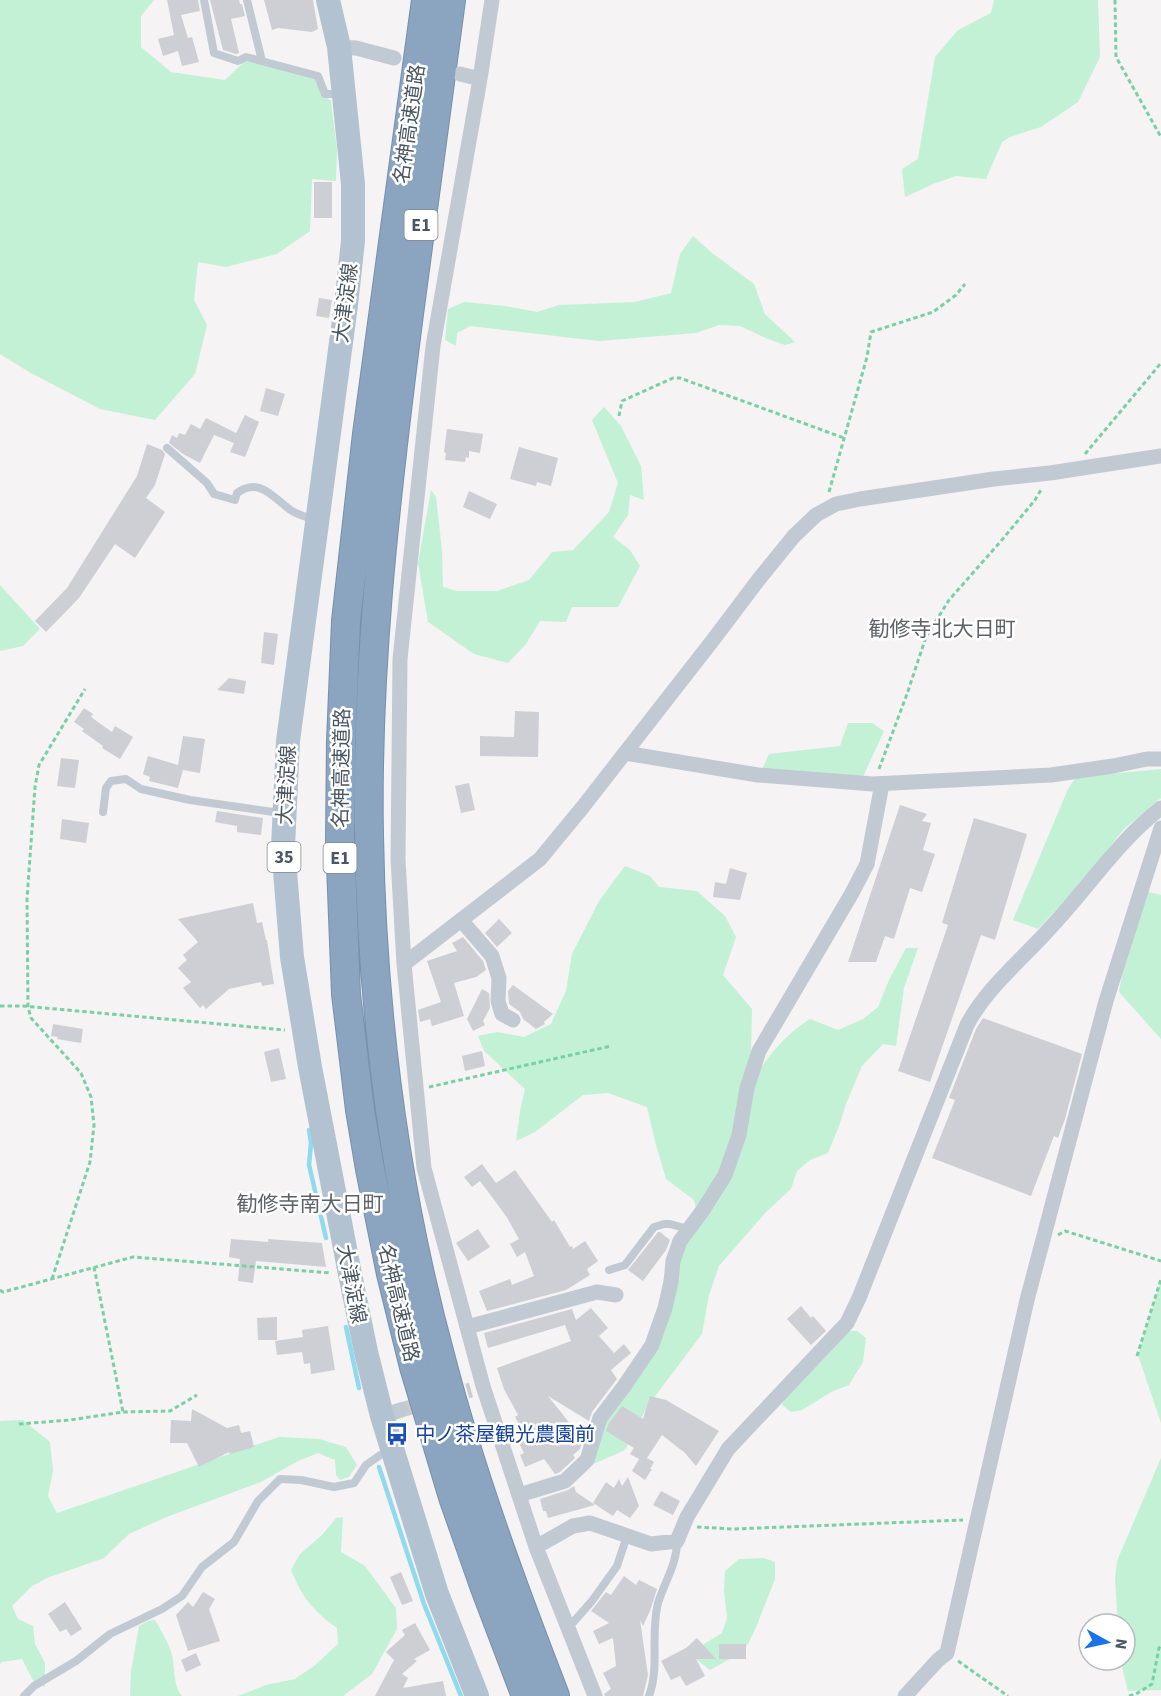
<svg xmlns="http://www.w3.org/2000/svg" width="1161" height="1696" viewBox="0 0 1161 1696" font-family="'Source Sans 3','Noto Sans JP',sans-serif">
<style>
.green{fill:#c3f1d5}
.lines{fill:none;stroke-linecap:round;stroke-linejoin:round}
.stream{stroke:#90daee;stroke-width:4.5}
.building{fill:#cdcfd5}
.minor-tunnel{stroke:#caccce;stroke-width:15;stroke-dasharray:15 8;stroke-linecap:butt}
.motorway-casing{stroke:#7690ad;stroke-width:30}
.path{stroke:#7ad0a6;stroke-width:3;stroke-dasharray:4.5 3;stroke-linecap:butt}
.service{stroke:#c1cad2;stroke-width:8}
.minor{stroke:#c1cad2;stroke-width:15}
.primary{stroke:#b3c2d1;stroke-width:24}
.motorway{stroke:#8ba5c1;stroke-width:28}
.labels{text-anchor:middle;stroke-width:5;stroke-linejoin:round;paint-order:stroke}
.shield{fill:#fff;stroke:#808990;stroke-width:1.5}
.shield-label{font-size:18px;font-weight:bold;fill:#4a5661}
.street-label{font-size:20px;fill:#4a5661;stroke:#fff}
.transit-label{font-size:20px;fill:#164399;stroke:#fff;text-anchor:start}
.neighbourhood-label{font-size:21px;fill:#5f6368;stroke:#fff}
</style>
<rect width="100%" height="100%" fill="#f5f3f3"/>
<!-- green -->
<path class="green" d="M0,0H154L141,16V47L171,72L225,80L245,61L316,79L323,94L331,101L337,149L336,181L312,179L310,231L277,254L226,267L198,262L194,300L207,325L195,374L155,420L100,409L29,372L0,354Z
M994,0H1098L1100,57L1078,102L1041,127L1010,137L1002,142L986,179L956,176L933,184L905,197L902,169L918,159L935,57L958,30L991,13Z
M693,236L712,253L754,284L765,314L795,342L785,345L768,339L740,326L719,325L696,333L599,341L470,326L457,333L456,346L445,340L448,309L464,302L505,306L537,312L559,305L635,302L671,293L680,254Z
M604,407L621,426L641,466L644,500L630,495L628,515L613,537L630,550L640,566L618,607H572L566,622L540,621L526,644L508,663L474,654L428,622L418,563L431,490L436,497L442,550L443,587L457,591H497L529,580L552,552L573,550L609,512L618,483L592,420Z
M0,585L40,629L23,646L0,651Z
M848,723H872L884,731L862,779L762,770L769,754L840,746Z
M1161,769V798L1125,828L1070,895L1038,929L1013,920L1068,789L1076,777Z
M625,866L650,876L659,887L697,891L725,916L736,937L723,975L752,1009L751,1052L746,1091C765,1061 779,1039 810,1019L838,1030L863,1019L878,1007L889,980L906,948H918L904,988L896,1046L883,1044L862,1066L846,1104L839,1126L828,1153L810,1160L797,1171L791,1189L766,1212L719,1266L709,1295L702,1334L647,1407L625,1450L589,1466L603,1424L651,1354L660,1298L670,1249L699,1223L694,1200L666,1179L656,1145L647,1107L608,1093L583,1095L535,1132L516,1141L520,1111L525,1089L484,1051L478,1036L497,1032L524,1037L551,1024L566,991L572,954L599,901Z
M1148,892L1161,895V1039L1119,992L1130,932Z
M1161,1280V1423L1138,1355Z
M847,1331H857L866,1338L863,1362L849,1385L833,1391L802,1410L791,1412L782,1405L788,1387Z
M23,1420L50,1442L53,1471L48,1496L57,1513L279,1437L319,1439L346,1447L357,1465L349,1477L340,1480L336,1475L335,1460L318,1453L298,1461L261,1482L164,1518L129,1534L104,1558L47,1578L32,1586L12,1606L18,1619L33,1626L35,1644L45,1663V1687L34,1682L22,1659L2,1662L0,1664V1421Z
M1161,1458V1690L1128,1691L1121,1663V1660H1125V1624H1118L1115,1579L1117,1561Z
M343,1517L341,1552L365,1566L396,1608L397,1629L372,1674L343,1696H238L266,1685L295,1679L314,1666L338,1644L337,1628C313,1611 302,1597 291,1570L300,1554L322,1535L336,1518Z
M764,1558L775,1562V1579L757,1625L748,1644L735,1656L710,1670L697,1660L704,1644L722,1633L727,1618L724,1591L725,1571L739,1559Z
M155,1620C161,1631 169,1643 172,1655C175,1668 173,1686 182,1696H130L131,1671L139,1626L148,1621Z"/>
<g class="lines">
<!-- stream -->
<path class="stream" d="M309,1130L311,1143L309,1165L326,1238
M346,1327L359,1388
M379,1467L424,1604L461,1696"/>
</g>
<!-- building -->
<path class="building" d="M167,0H198L200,11L181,15L188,38L192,37L199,62L182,66L178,51L163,56L158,39L174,35Z
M210,0H239L240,4H242L245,16L231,19L239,53L236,54L223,50Z
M264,0H313L318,29L312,32L278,28L272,30Z
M314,182H332V218H314Z
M319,298L332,300L329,318L316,316Z
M266,388L285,394L278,416L260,411Z
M245,415L259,422L245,457L230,452L234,443L214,435L200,463L183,454L169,443L172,435L177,438L179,433L185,435L191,424L200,429L206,418L236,433Z
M447,429L483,434L480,453L469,451V458L466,457L465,462L445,460L446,453L444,452Z
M147,444L162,450L165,454L155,485L146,498L165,512L135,558L115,544L79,598L46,632L35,621L67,588L137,476Z
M519,447L558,458L551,486L537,482L536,486L510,479Z
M469,491L497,504L490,519L463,507Z
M264,632L278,634L274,665L261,663Z
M229,678L246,681L244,694L217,690Z
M84,708L93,714L91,717L112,732L115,726L133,737L120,759L102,748L103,746L82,731L84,729L74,722Z
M515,711L539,712L538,757L480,756V736L514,737Z
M183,736L205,739L200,773L183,770L178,788L149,781L150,777L143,774L148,756L178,765Z
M61,758L79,760L75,788L57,786Z
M469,783L475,810L461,813L455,786Z
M900,805L927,814L922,821L931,823L923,850L935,854L922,892L910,888L894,939L885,936L876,962H848Z
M217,811L263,818L261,835L237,832V826L215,822Z
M974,818L1027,834L995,940L981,935L930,1082L898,1071L948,925L942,923Z
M62,819L89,823L86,843L60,839Z
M730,868L747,873L740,900L713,897L715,882L726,884Z
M253,903L257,923L262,922L266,940H267L274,984L262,986L261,982L229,989L206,1009L203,1005L200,1008L183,988L191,982L178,968L187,960L183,955L198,942L178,919Z
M499,919L512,933L497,947L485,933Z
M463,937L483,961L486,970L476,977L454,983L464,1016L432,1026L430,1019L420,1022L418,1010L441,1002L427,961L457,951L452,943Z
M513,985L553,1014L544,1022L545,1024L536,1029L523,1019L520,1012L509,1004L508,991Z
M482,989L489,993L490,1008L483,1021L485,1025L473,1031L467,1019Z
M983,1018L1082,1054L1065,1119L1058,1138L1054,1136L1031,1196L932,1158L955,1100L949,1098L976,1029Z
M53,1024L83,1029L81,1043L57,1039L58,1037L51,1036Z
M279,1048L286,1079L271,1082L264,1052Z
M482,1051L485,1066L465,1071L462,1056Z
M482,1164L496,1183L515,1170L552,1222L554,1220L570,1247L572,1246L573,1249L585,1241L598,1261L587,1269L590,1275L566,1290L487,1311L479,1291L510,1279L512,1285L534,1276L525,1252L517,1257L510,1244L519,1239L506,1216L480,1181L472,1187L464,1177Z
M478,1229L490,1247L468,1261L456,1243Z
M658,1232H660L670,1240L666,1250L643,1281L628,1270Z
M231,1239L268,1242V1239L322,1243L326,1267L256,1261L253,1283L238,1281L240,1259L229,1257Z
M801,1306L811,1318L813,1316L826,1331L811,1345L787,1319Z
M591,1308L608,1328L599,1336L614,1353L624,1344L631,1353L611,1370L617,1379L592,1412L589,1421L548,1396L583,1440L580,1449L573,1455L575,1458L560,1472L555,1474L544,1459L525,1467L520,1455L524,1453L519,1443L527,1439L515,1417L518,1415L504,1389L497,1368L571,1341L565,1325L488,1348L484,1333L572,1309L576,1320Z
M277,1317V1340H258L257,1318Z
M328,1326L335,1370L311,1374L310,1363L304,1364L302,1352L277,1355L275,1341L303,1337L302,1330Z
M650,1396L666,1400L719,1431L696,1466L685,1453L662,1435L647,1458L654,1462L650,1469H652L645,1480L632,1471L639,1459L630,1454L634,1448L606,1431L609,1423L622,1406L643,1419Z
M192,1409L227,1428L239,1425L241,1433L250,1431L254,1447L230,1454L229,1452L199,1467L187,1443H170L171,1420L191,1421Z
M628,1477L639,1506L630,1518L617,1510L613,1516L593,1503L606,1482L614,1488L619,1479L622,1486Z
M574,1486L576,1492L595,1505L548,1518L546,1511H543L540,1499L568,1490Z
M661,1491L680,1501L673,1515L653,1505Z
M401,1572L413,1601L402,1605L390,1577Z
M624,1576L636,1585L639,1580L657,1589L650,1611L643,1626L640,1620L648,1675L643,1696H605L604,1694L611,1689L603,1673L616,1666L613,1638L599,1644L593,1631L609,1623L591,1611L606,1592L611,1595Z
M203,1592L215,1599L209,1609L220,1641L188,1651L176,1615L188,1602L193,1607Z
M65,1602L82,1629L71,1636L66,1629L60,1632L48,1614Z
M415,1623L430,1650L414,1659L417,1661L402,1674L408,1678L403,1688L443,1681L446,1696H375L394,1660L386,1652L405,1635L402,1630Z
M697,1638L716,1659H696L705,1676L686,1686L680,1676L671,1680L661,1661L686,1648Z
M719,1644H746V1659H719Z
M196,1653L201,1665L186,1672L181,1660Z"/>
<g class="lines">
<!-- minor-tunnel -->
<path class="minor-tunnel" d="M401,1410L471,1390"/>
<!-- motorway casing -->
<g class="motorway-casing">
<path id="motorway" d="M426,0L367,434L346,621L341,741L340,839L346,994L360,1110L370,1169L391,1274L414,1367L453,1497L485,1588L526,1696
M451,0C435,117 419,235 404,353C384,513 366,674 369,836C372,1012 395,1190 441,1359C471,1474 512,1585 555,1696"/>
</g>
<!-- path -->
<path class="path" d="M1115,0L1116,57L1161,137
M619,416L622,401L673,378H680L844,438
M1085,454L1161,363
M829,492L867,357L871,332L933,312L956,295L965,284
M879,769L907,694L926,637L949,600L1001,541L1035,500L1042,488
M0,1006H23L285,1030
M429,1087L611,1046
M1058,1235L1065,1231L1161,1261
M94,1267L123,1412
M52,1279L90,1162L94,1125L91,1097L81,1073L31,1018L28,1007L27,899L35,787L39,765L85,689
M0,1290L3,1292L133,1257L331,1273
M1137,1356L1161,1279
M19,1424L70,1420L123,1412L170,1411L197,1395
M697,1527L733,1529L963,1520
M958,1661L1008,1696
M1129,1696L1136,1694L1152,1684L1159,1648L1161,1645"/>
<!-- service -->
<path class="service" d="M204,0L214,53L238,61L246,57L318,76L325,94H340
M247,0L262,61
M167,448L207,483L214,494L235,500L237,493C260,476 274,499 292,511C299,515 307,517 315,520
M103,812L106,788L111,781L126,779L141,789L190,800L280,813
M609,1270L625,1265L654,1227L664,1224H670L688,1229
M569,1627L592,1601L617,1566L627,1536
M24,1696L34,1686L76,1661L110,1634L162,1609L182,1596L202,1567L234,1542L258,1501L280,1479L301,1480L334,1487L354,1483L366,1465L389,1449
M649,1696C660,1666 650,1634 658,1603C665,1581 677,1564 677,1541"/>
<!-- minor -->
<path class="minor" d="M492,0L480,79L433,346L400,659L398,859L404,964L424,1168L483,1386L536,1547L595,1696
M339,47L356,48L394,58
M460,74L480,79
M625,753L758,775L873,784L1051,775L1113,766L1147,759H1161
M461,920L492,956L499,978L498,1001L502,1014L513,1020
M404,964L540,859L582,808L713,640L759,579L794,536L816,515L836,504L860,499L994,479L1050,473L1161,456
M467,1327L597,1292L616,1295
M382,1416L401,1410
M519,1495L565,1481L587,1460L600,1418L625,1385L652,1345L665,1308L671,1282L673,1261L680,1241L703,1210L725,1175L739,1135L747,1088L759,1051L852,893L867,864L882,784
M536,1547L573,1526L590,1523L651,1544L677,1541L687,1517L728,1449L847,1323L859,1298L967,1025C987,987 1023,959 1051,927C1088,888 1118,841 1161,808
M905,1696L938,1660L947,1653L1027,1300L1106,1001L1161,828"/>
<!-- primary -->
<path class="primary" d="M328,0L339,47L353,184V241L346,305L288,741L283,847L292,957L310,1067L350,1274L366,1352L382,1416L437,1594L477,1696"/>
<!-- motorway -->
<use href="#motorway" class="motorway"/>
</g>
<!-- icons -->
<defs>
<g id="bus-bare" transform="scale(1.8)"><path d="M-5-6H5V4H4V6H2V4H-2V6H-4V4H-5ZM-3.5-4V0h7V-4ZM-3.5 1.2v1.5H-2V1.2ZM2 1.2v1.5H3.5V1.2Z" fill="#1a4fb4" stroke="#fff" stroke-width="2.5" paint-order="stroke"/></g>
</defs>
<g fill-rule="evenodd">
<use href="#bus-bare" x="397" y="1434"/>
</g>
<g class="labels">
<!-- shield labels -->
<g class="shield">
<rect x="404.5" y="210" width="33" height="30" rx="4.5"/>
<rect x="267.5" y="842" width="33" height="30" rx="4.5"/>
<rect x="323.5" y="843" width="33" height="30" rx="4.5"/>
</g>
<g class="shield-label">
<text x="421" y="231">E1</text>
<text x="284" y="863">35</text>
<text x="340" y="864">E1</text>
</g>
<!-- street labels -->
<g class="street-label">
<text transform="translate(409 124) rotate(-82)" y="7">名神高速道路</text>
<text transform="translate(345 303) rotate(-83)" y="7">大津淀線</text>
<text transform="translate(341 768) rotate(-89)" y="7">名神高速道路</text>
<text transform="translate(286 785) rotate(-87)" y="7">大津淀線</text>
<text transform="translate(352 1284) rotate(79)" y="7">大津淀線</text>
<text transform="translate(399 1303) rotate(77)" y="7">名神高速道路</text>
</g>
<!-- transit labels -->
<g class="transit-label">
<text x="415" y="1441">中ノ茶屋観光農園前</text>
</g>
<!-- neighbourhood labels -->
<g class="neighbourhood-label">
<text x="942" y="636">勧修寺北大日町</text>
<text x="310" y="1211">勧修寺南大日町</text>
</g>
</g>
<!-- north arrow -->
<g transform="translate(1107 1642) rotate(98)"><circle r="28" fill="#ffffff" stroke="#b7bbc0" stroke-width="1.5"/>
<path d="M0-4.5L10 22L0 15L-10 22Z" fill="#1a73e8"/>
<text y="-9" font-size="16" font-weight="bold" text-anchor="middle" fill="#4a5661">N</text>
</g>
</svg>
